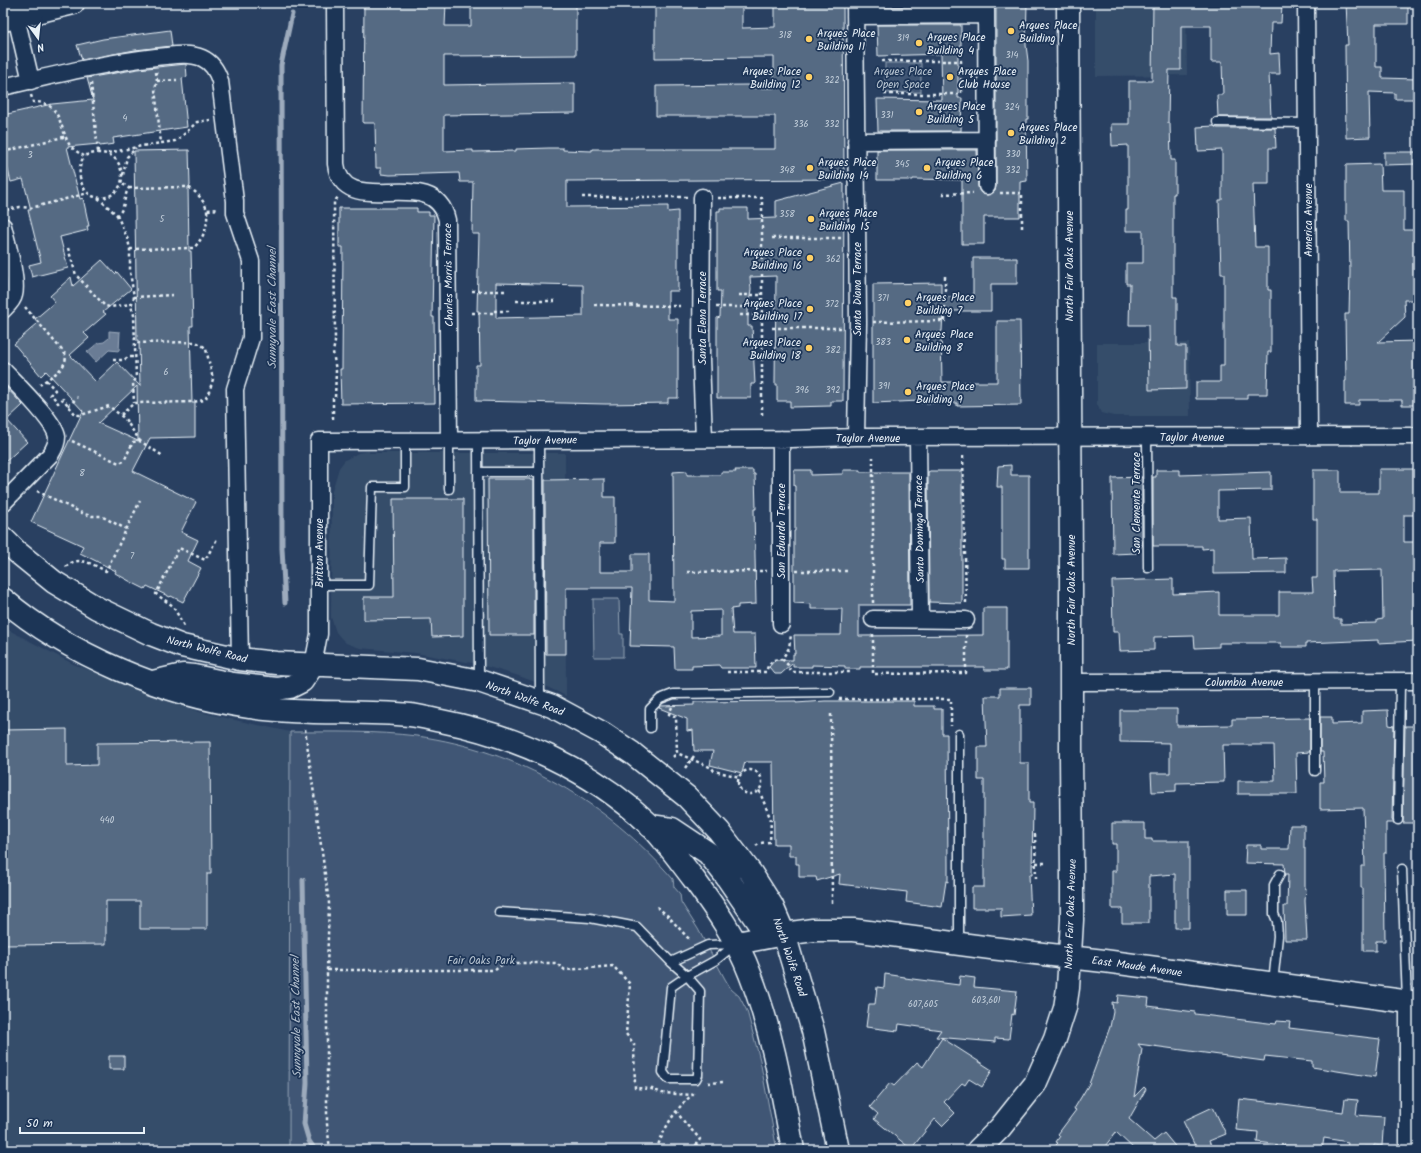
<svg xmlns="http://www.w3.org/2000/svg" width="1421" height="1153" viewBox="0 0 1421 1153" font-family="Kalam,sans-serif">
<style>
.built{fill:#364d6b}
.green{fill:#415774;stroke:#94a4b6}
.water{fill:#6b7c95;stroke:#9dabbd}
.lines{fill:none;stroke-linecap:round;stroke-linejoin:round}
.stream{stroke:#9dabbd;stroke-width:5}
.building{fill:#556a83;stroke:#e8f1f8;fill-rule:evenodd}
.lane-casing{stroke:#e8f1f8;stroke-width:11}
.street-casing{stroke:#e8f1f8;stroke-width:19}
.secondary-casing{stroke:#e8f1f8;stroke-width:25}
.primary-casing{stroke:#e8f1f8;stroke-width:25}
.path{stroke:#e8f1f8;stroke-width:2.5;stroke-dasharray:3 3;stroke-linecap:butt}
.lane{stroke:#1d3557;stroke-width:8}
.street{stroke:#1d3557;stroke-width:16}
.secondary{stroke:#1d3557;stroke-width:22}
.primary{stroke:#1d3557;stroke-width:22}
.poi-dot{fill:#ffd166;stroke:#1d3557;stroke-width:1.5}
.labels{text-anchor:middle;stroke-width:3.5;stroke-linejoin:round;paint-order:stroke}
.number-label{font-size:9px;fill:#c3cfdb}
.poi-label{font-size:11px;fill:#e8f1f8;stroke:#1d3557;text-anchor:start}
.park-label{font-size:11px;fill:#b6c3d0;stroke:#1d3557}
.street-label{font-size:11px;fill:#e8f1f8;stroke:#1d3557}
.water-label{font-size:12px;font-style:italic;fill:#b6c2d0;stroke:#1d3557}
</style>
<rect width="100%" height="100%" fill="#294061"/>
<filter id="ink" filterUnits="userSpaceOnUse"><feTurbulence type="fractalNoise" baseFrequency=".025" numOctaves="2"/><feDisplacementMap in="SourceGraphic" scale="8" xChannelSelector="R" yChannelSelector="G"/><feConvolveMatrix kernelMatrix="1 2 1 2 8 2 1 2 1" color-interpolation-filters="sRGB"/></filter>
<g filter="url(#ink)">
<!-- built -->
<path class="built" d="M1096,3H1186L1187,75L1096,76Z
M1097,343H1189L1190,416H1114L1101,413L1097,404Z
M369,451V453H565L566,696L541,684L516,675L478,664L416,653L360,648L346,643L341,638L336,632L331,617L332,491L339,468L345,460L358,453Z
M3,627L73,664L199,712L290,732L289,1150H3Z"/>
<!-- green -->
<path class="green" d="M885,63H921V92L885,93Z
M593,599H619L620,634H623V657H594Z
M290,732C333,732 375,731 417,736C519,750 607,803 673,879L674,887L680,894L681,902L684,907L698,929L725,979L731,989L739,996L747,1011L760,1060L777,1150H289Z"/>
<!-- water -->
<path class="water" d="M109,331L120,332L119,351L109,350L96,362L87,352L98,343L104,342L109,338Z"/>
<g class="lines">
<!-- stream -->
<path class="stream" d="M285,603L282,548L281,65L292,14
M303,880L307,1083L304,1124L309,1141L315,1150"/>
</g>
<!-- building -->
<path class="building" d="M364,3H446L445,26H471V3H576V55L444,56V85L575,83V113L444,115V151L473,150V152L516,151V149L549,148H563V150L592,151V149H612V148H665V149H775V116H656V86L748,85V88H774V57L655,58V3H742V28L775,27V3H843L844,179L567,181V207L668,206V212L678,211V291H668V319H678V398H668V403L606,404L476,401V365H480L479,311H477L479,234H472L473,182H460L459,173L390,175L381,174V168H376L375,123H363ZM496,283L583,285V316L496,318Z
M877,3H961V6H877Z
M996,3H1027L1026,45L1028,61V119H1026L1027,181L1020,182V217H984V244H962V180L913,179V180H877V150H977L978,186L979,190L982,194L987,195L991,194L995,191L996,186Z
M1153,3H1233L1282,5L1281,23H1271L1270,54L1279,53L1280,74H1269L1271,117H1218L1217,95H1223L1222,62H1211V26H1181V70H1169L1168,123H1170L1171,160H1175V194H1173V297H1177V346H1186V389L1149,390L1148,325H1129L1130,284H1126V263H1143V231H1126V210H1128V145L1112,146L1111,124H1129V81H1152Z
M1346,3H1408V24H1376V67H1382V78L1417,79V99H1395V93L1369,92L1370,137L1346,138L1345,45H1348Z
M877,25H961V55H958V98H962L961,131H878L877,99L942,100L941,54L878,56Z
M170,30L172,46L135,50L82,60L77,45L103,39Z
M186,64L187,77L182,78L187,127L113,138L114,144L100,146L99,144L67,147L80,199L83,198L89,226H87L88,230L60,237L68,268L32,277L29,265L41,262L28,210H31L23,179L11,182L3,150V115L52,104L93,100L87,78L138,69Z
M1214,126L1217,128H1275L1276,148H1269V184H1253L1255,247H1268V290H1271V352H1268L1267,394H1247V399H1196V382H1220V366H1224V274H1221L1219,200H1222V150L1198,151L1197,127Z
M189,150L190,186L188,187L189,251H191L193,326H190L192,403H195V437L150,438L133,471L196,502L181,532L198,540L188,561L201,568L183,602L171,596L170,597L147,586L145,589L131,582L115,573L116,571L80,553L83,546L31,522L83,411L46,371L41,376L14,344L38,323L35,319L55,302L50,296L71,277L73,286L102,260L115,274L117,272L131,289L103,312L106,314L84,333L89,338L70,355L96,382L117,362L140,386L139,341H137L134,151ZM137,386L138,441L98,423Z
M1384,152H1418V164L1384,165Z
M1380,164L1381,190H1404V230H1418V300H1404L1405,317L1378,342L1418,341V364H1416V405H1402V400H1359V405H1345V381H1346L1345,314H1349L1350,272L1349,221H1346V165Z
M844,183L843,401H831V406L790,407V401H777V384H775L776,276L750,277L751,289L748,311V326H752L755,384H751V398H717V318L720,317L721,291H717V211H720V208H748V219L776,218V201Z
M339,208H417V212H429V215H434L432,317H434L435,403L341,404L340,369H342L343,247H339Z
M973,258H1017V284H991V311H943L942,331H941L942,382H997V321H1020L1021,405L957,406V403H921V401L873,403V284L941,283V297H973Z
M3,384L23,405L7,420L27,442L3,464Z
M1011,465V475H1029V568H1005V559H1002V487H997L998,466Z
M1379,469H1418V515H1404V542H1418V641L1378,643V640L1306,643V647H1281V643H1219V647L1195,648L1194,636L1154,637V650L1120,651L1119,632H1113L1112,581L1173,579V594L1219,592V615H1279V592H1313L1312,578H1317V519H1313V470H1340V493H1379ZM1382,570L1383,619L1377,620V623L1341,624V619H1334L1333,571Z
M735,470H753V474H755L756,509H754L756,604L738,605V608L731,609L733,634H755L756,668H721L719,665L692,666V669H675L674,647L630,646L632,588H566V654H546L545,480L604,479V497H615V543H600V572H632V554H649V600L674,601L673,472L687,471V475H721V472H736ZM721,610V636L691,637V611Z
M794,470H811V475L843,474V470H860V472H909L910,605H859V636L983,635V608H1007V670H984V667H860V669H845V666L812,665V667H793V663L781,674H775L769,667L775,660H793V654H795L794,635H841L842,609H811V604L794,603V531H795V486H794Z
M1156,470H1180V475L1271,472V490L1218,491V519L1251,518L1252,559L1286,558V573L1213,574V548L1202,549V546H1153V477H1156Z
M930,471H962V603L929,602L928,472Z
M1142,477V546L1137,547V553L1113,554L1112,478Z
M488,479H530V480H534V635H489Z
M393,499H463V636L432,637L431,619L364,620V597H394Z
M1000,688H1031V705H1020V763H1029V803H1033L1032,875H1029L1031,915L1001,917V908H972V887H984V780H978V747H987L985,696H1000Z
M796,701V703L825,701H914V706H934V709H942V734H947L948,865V882L946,881L942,907L906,902L907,892L839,884L840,874L817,881L816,877H799V864H796V856H789V844H774L773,762H745L742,773L710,765L713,751H694L693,730L687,731V719L659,708L660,706L694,705V702Z
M1157,709H1177V726L1232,725V719L1310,718V752L1296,753L1297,794H1238V781H1275L1274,745H1223L1224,782L1176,783V791L1152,792L1151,773H1170V743L1120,742V710H1157Z
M1388,710L1389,725L1394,726L1392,820L1394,823H1386V853H1384L1385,941H1376V951H1363V888H1361V866H1365L1363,808L1320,809V782H1324L1323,752H1320V717H1332V724L1362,723V711Z
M1405,726H1418V823H1403Z
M67,729V766L97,765V743L210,742L211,874H207V929H140V901H106V944L3,945V730Z
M1112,823H1145V839H1152V841H1189V928H1175V874L1149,876V923H1122V909H1112V871H1116V844H1112Z
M1290,825H1304V848H1305V888H1306L1305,901L1307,940H1285L1284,906H1287L1288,874H1285L1284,864L1245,863L1246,845H1261V849H1289Z
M1227,890H1247V915H1227Z
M885,974L905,977V978L959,985L960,976L975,978L974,987L1017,991L1014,1015L1012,1014L1009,1039L995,1038V1042L936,1037L941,1030L899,1024L898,1031L866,1027L869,1004H875L877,987L884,988Z
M1118,995L1149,998L1148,1006L1195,1012V1014L1276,1024L1277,1021L1290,1022L1289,1028L1380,1039L1375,1077L1312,1067V1061L1265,1056L1264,1061L1138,1044L1142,1049L1134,1097L1144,1087L1146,1089L1129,1119L1154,1141L1164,1133L1178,1150H1135L1116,1132L1102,1150H1051L1058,1143L1056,1142L1060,1136L1058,1134L1076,1110L1074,1109L1089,1084L1110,1027L1113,1012L1112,1002L1117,1003Z
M942,1038L992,1070L982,1087L969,1079L965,1085L962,1083L944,1102L955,1113L942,1126L935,1119L911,1149L874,1119L878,1114L870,1107L890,1083L894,1086L917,1062L923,1067Z
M109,1056H124V1069H109Z
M1239,1099L1276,1103L1343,1112L1345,1099L1358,1100L1356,1115L1384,1117L1382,1146L1374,1145V1147H1364L1363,1150H1347L1348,1142L1324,1138L1322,1150H1320L1257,1142L1258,1132L1236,1130Z
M1213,1107L1226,1134L1209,1141L1213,1150H1197L1183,1121Z"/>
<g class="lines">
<!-- lane casing -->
<g class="lane-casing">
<path id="lane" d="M1217,122L1307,123
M1147,437L1148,568
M539,440L540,700
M478,441L479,680
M478,472H539
M449,489V440
M319,585H369L372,487H405V440
M650,728V709L660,699L673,694L830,692
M959,734V943
M1315,771V682
M1398,820L1400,681
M1402,869L1407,1001
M499,912L590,918L637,927L671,962L687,976L700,991L698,1075L696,1079H668L663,1072L671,987L687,976L716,960L736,944
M671,962L708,945L734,944
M1273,983L1278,936L1277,921L1274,914V885L1280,874"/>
</g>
<!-- street casing -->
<g class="street-casing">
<path id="street" d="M16,3V17L31,81
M335,3L336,164C343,223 434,161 447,220L449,440
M855,3L858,322L856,437
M986,3L987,186
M1306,3L1309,436
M855,16L986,15
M3,87C54,75 104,63 156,57C170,56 188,52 202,58C211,62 217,71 220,81L235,201V213L251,261V338L235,389L240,659
M856,141L987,140
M702,197L701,359L704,439
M3,226C7,243 18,280 14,295C13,301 7,306 3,310
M3,370C15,383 55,421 57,437C57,444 54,449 51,454L3,503
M918,438L920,619
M781,439V624
M873,619L966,620
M313,665L319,634V441L791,439L856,437L1418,436
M1071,682L1418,681
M1408,1001V1150"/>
</g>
<!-- secondary casing -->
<g class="secondary-casing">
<path id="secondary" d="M3,538L17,552L54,582L97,608L151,634L182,646L240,659L276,663L418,669L479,681L552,706L602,733L632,753L687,797L719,831L751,873L772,906L784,934L813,1031L838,1150
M3,599C67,654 166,696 250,707C302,715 357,710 410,715C420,716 431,719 441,721C517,736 592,770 649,824C665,840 679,860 693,878C715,908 737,939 750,974C772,1030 782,1090 793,1150
M153,682L183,675L194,676L233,684L277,689L290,687L302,681L313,665
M650,826L672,829L708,853L726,876L759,924L770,931L784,934
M737,943L784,934L813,930H853L991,948L1104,961L1418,1003
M978,1150L1000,1128L1035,1084L1055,1039L1065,1008L1068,988L1072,920V874L1071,754V572L1068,3"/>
</g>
<!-- primary casing -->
<g class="primary-casing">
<path id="primary" d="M3,20L73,3"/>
</g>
<!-- path -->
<path class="path" d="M882,61H961V94H883
M156,72L157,81L155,89L161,143
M157,81L177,80
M91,83L98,152
M31,95L33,102C60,101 59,125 69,144C72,149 79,153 84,156C80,163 79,170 80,177C86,212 129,198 121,170C117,152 99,150 84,156
M3,152L67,136
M108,153L142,146L175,141L181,137L197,122L210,120
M123,175L127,157L136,148
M129,188L187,187C196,190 204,201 207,210L219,209
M1000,193H1022V230
M942,194L973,193
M582,197H688
M98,198L117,215C126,209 123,196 129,188L121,183
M718,198H762V417
M6,210L20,207L31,208L88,193
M117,215L128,240L130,249V272L134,297L131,306L134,315L136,379L133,382L134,403
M772,238H841
M68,248L76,275L105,306L110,307L131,304
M130,249L194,248C205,235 208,227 207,210
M472,291H505V293
M739,295H762
M134,297L173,295
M516,301H555
M594,305L680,306
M25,307L66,355C66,371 50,376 40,385
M716,307H762
M472,313H493V311H508L507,309
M740,315H762
M873,322L945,321V276
M772,328H843
M113,360H124L128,357H136
M46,380L55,390L51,394
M49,395L51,394L58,403L63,399L76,415H81L109,406L125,419L140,441
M3,405C7,410 8,417 3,421
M68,406L78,397
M121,415L134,403L193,402L204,400L206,398L210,389L213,379L206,349L203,346L196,342L135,343
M333,419V398H335L336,371L333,352L335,342L334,202L339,196
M72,441L119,463L124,461L133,442L140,441L163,456
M963,456L966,604
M37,491L84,514L92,516H101L126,529
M66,567C78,554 93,565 106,571L140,501
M796,571H849
M687,572L767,571
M873,603V457
M184,626L173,606L156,594L179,548L205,560L217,539
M873,634V674L966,673V635
M782,659L788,665L791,672H852
M727,672H766L768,666L773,660L782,659L789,648L791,635
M839,699H951V726
M672,707L669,714L676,717L677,753L712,768L714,771L740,777
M831,714L832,903
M305,729L329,903L327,970V1124L330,1150
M673,757L677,753
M685,768L694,756
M738 782a12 12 0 1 1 24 0a12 12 0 1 1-24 0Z
M1035,834L1036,880
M756,846L760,843L770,842L771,820L759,790
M1036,863H1045
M657,907L668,916L687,937L691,940
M327,970H495L504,963H556L565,970L613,966L630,984L626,1034L634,1044L635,1088L652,1089L662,1093L692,1095L695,1091
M708,1083L724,1082
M676,1111L685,1123L700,1139L693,1150
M656,1150C665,1128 673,1111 692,1095"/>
<!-- lane -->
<use href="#lane" class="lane"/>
<!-- street -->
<use href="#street" class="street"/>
<!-- secondary -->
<use href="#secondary" class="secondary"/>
<!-- primary -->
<use href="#primary" class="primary"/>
</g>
</g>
<!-- markers -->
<g class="poi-dot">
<circle cx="1011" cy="31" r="4"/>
<circle cx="809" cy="39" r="4"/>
<circle cx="919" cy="43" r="4"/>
<circle cx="809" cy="77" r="4"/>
<circle cx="950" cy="77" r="4"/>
<circle cx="919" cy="112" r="4"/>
<circle cx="1011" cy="133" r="4"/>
<circle cx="810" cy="168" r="4"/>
<circle cx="927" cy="168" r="4"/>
<circle cx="811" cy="219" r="4"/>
<circle cx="810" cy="258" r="4"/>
<circle cx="908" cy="303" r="4"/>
<circle cx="810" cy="309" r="4"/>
<circle cx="907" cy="340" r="4"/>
<circle cx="809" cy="348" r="4"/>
<circle cx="908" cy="392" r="4"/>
</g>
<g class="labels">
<!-- number labels -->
<g class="number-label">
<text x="785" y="38">318</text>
<text x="903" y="41">319</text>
<text x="1012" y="58">314</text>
<text x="832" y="83">322</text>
<text x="1012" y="110">324</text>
<text x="887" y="118">331</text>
<text x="125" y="121">4</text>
<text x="801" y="127">336</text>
<text x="832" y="127">332</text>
<text x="1013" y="157">330</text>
<text x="30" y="158">3</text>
<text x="902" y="167">345</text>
<text x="787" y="173">348</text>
<text x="1013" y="173">332</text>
<text x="787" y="217">358</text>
<text x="162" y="222">5</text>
<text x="833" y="262">362</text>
<text x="883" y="301">371</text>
<text x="832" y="307">372</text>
<text x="883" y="345">383</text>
<text x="833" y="353">382</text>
<text x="166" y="375">6</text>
<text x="884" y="389">391</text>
<text x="802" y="393">396</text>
<text x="833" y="393">392</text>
<text x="82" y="476">8</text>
<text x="132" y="559">7</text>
<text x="107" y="823">440</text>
<text x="986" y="1003">603,601</text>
<text x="923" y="1007">607,605</text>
</g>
<!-- poi labels -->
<g class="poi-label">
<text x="1019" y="29">Arques Place<tspan x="1019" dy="13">Building 1</tspan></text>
<text x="817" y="37">Arques Place<tspan x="817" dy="13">Building 11</tspan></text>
<text x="927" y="41">Arques Place<tspan x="927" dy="13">Building 4</tspan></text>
<text x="801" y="75" text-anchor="end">Arques Place<tspan x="801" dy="13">Building 12</tspan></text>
<text x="958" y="75">Arques Place<tspan x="958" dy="13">Club House</tspan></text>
<text x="927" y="110">Arques Place<tspan x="927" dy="13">Building 5</tspan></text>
<text x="1019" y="131">Arques Place<tspan x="1019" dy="13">Building 2</tspan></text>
<text x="818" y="166">Arques Place<tspan x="818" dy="13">Building 14</tspan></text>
<text x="935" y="166">Arques Place<tspan x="935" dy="13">Building 6</tspan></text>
<text x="819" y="217">Arques Place<tspan x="819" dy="13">Building 15</tspan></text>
<text x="802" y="256" text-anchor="end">Arques Place<tspan x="802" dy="13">Building 16</tspan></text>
<text x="916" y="301">Arques Place<tspan x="916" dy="13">Building 7</tspan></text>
<text x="802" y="307" text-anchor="end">Arques Place<tspan x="802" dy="13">Building 17</tspan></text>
<text x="915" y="338">Arques Place<tspan x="915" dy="13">Building 8</tspan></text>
<text x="801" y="346" text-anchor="end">Arques Place<tspan x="801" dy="13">Building 18</tspan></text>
<text x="916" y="390">Arques Place<tspan x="916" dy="13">Building 9</tspan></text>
</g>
<!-- park labels -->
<g class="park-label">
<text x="903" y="75">Arques Place<tspan x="903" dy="13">Open Space</tspan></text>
<text x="481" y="964">Fair Oaks Park</text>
</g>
<!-- street labels -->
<g class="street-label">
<text transform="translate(1308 220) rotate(-90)" y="4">America Avenue</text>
<text transform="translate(1069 266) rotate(-90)" y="4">North Fair Oaks Avenue</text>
<text transform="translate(448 275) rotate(-91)" y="4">Charles Morris Terrace</text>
<text transform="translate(857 289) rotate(-90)" y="4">Santa Diana Terrace</text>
<text transform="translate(702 318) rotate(-90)" y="4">Santa Elena Terrace</text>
<text x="1192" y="441">Taylor Avenue</text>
<text x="868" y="442">Taylor Avenue</text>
<text transform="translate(545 440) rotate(-1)" y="4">Taylor Avenue</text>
<text transform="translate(1136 503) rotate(-90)" y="4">San Clemente Terrace</text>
<text transform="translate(919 529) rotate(-91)" y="4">Santo Domingo Terrace</text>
<text transform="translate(781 531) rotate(-90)" y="4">San Eduardo Terrace</text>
<text transform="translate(319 553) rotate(-90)" y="4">Britton Avenue</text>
<text transform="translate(1071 590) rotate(-90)" y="4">North Fair Oaks Avenue</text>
<text transform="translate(207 649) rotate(14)" y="4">North Wolfe Road</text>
<text x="1244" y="686">Columbia Avenue</text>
<text transform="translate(525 698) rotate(20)" y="4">North Wolfe Road</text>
<text transform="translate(1070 914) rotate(-88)" y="4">North Fair Oaks Avenue</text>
<text transform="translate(790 957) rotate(71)" y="4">North Wolfe Road</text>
<text transform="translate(1137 966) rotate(8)" y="4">East Maude Avenue</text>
</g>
<!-- water labels -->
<g class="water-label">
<text transform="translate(272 308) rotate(-90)" y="4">Sunnyvale East Channel</text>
<text transform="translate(296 1017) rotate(-91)" y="4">Sunnyvale East Channel</text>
</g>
</g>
<!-- margin -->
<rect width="1421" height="1153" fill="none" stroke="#1d3557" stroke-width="16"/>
<rect x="8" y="8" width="1405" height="1137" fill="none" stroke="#e8f1f8" stroke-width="1.5" filter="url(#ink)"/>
<!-- north arrow -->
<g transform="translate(38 38) rotate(165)" stroke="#1d3557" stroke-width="3" paint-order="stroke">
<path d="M0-3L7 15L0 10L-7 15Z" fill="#e8f1f8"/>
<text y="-6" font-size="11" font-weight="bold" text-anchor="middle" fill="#e8f1f8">N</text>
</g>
<!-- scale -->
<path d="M20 1127v6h124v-6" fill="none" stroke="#e8f1f8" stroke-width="2"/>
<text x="26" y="1127" font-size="12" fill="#e8f1f8" stroke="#1d3557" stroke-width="3" paint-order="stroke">50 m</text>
</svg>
